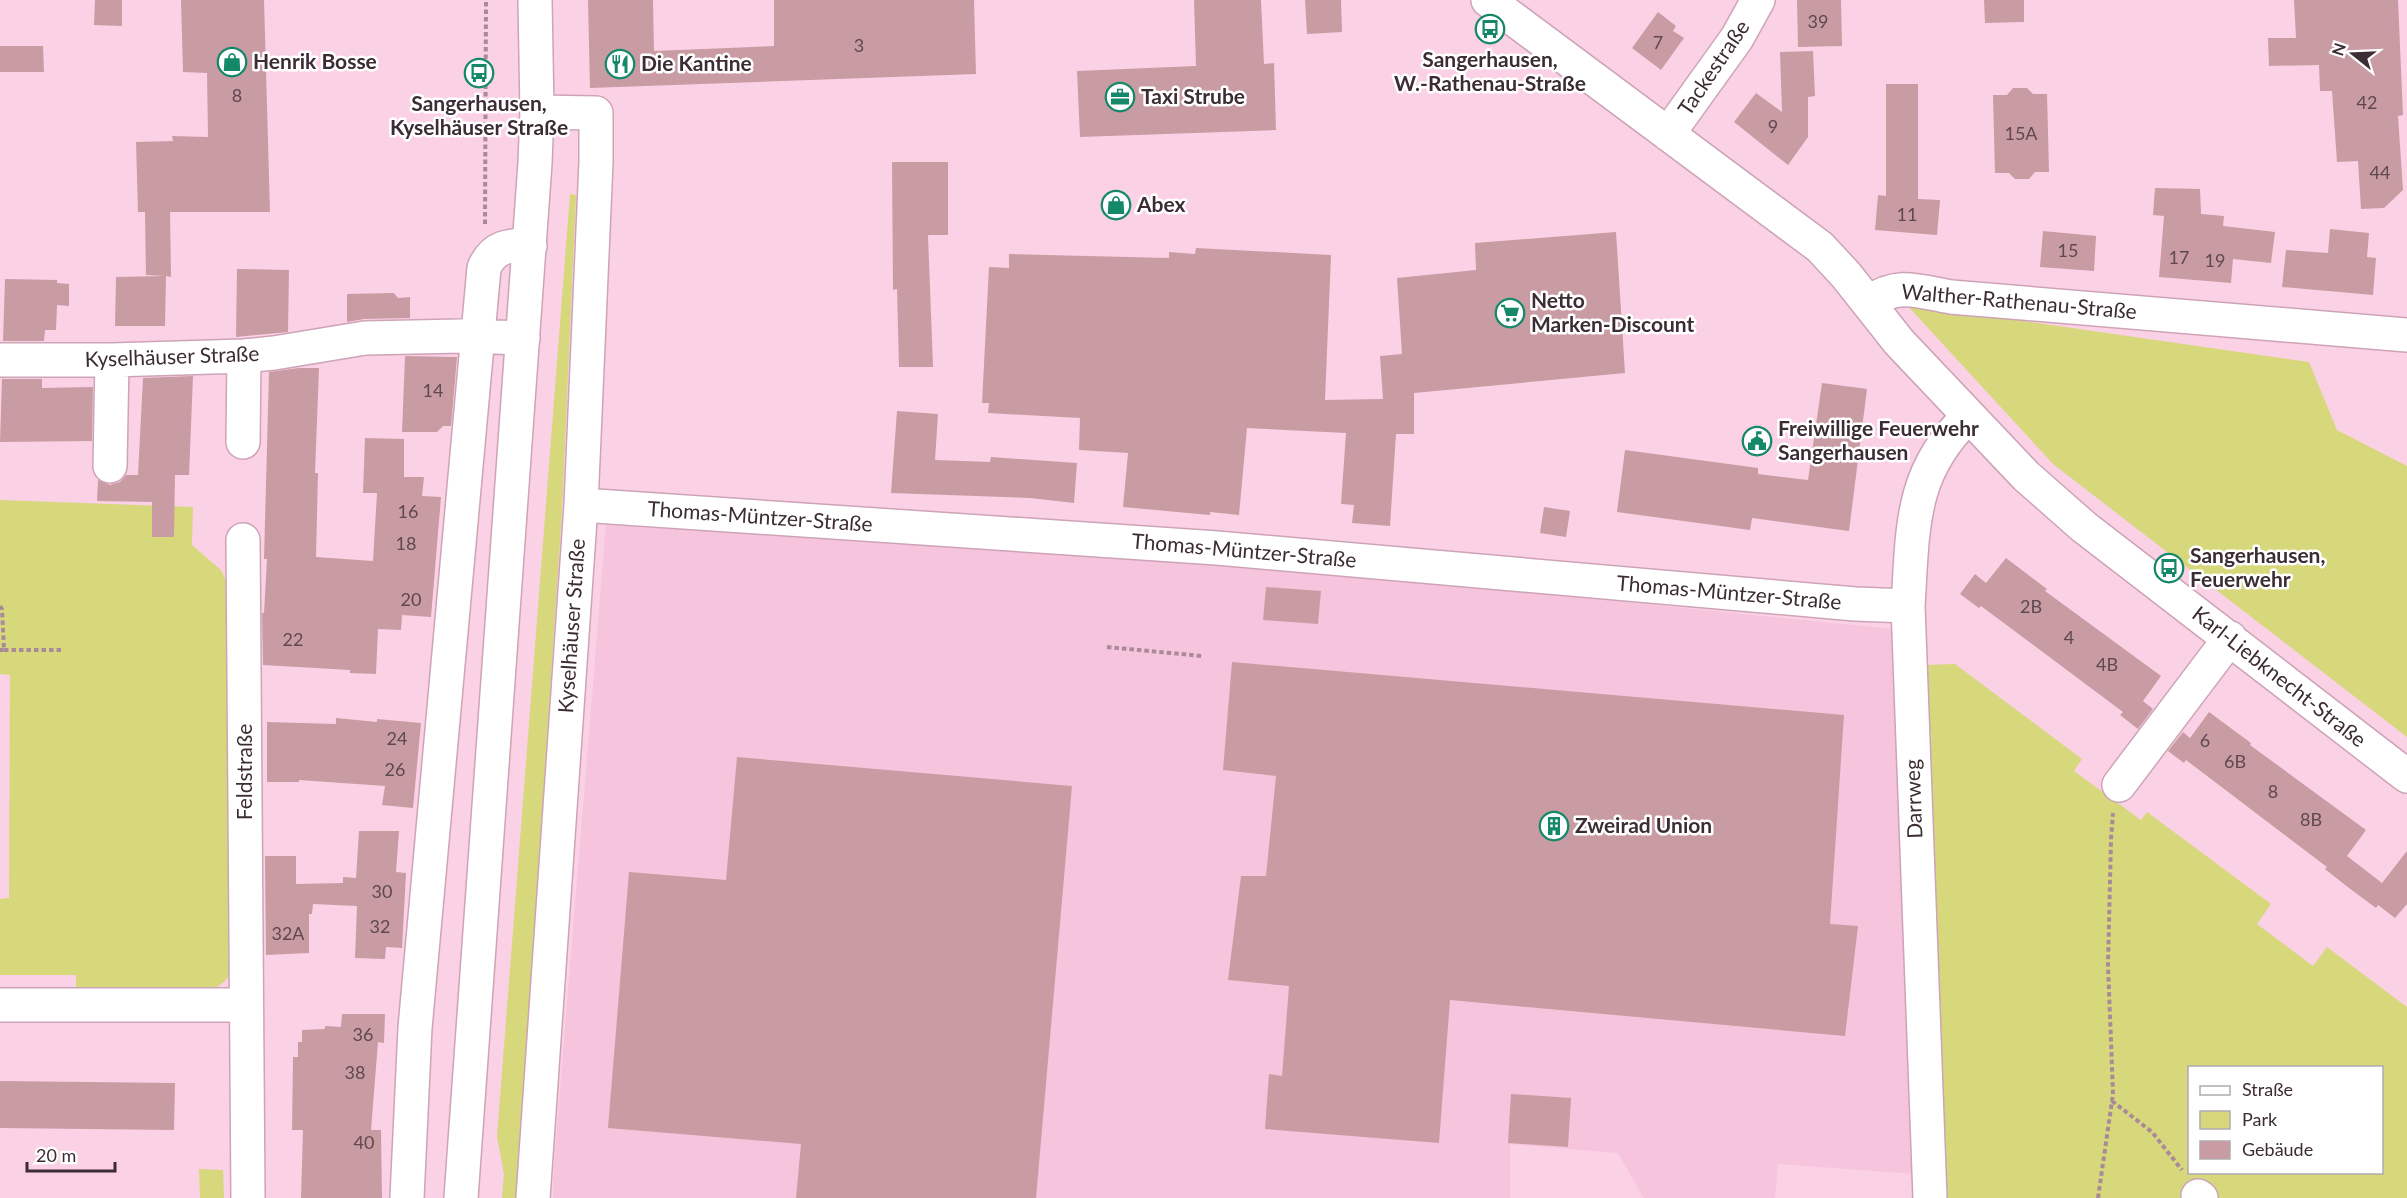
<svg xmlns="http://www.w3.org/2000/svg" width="2407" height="1198" viewBox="0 0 2407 1198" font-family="Lato,sans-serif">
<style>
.built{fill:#f6c4dc}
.green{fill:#d7d77c;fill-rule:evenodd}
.building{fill:#c99ca3}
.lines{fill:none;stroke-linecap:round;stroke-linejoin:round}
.minor-casing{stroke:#cda4b7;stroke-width:36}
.major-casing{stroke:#cda4b7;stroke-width:36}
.path{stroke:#a98a99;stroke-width:4;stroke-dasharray:4.5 3;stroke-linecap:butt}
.minor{stroke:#fff;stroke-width:33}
.major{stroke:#fff;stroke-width:33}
.labels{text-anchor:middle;stroke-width:5;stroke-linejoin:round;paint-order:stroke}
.number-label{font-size:18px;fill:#5f4850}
.poi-label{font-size:21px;font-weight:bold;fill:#3c2c34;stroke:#fff;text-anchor:start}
.street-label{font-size:21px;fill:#3c2c34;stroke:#fff}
</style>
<rect width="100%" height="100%" fill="#fbd1e5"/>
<!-- built -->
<path class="built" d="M606,525L1175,557L1893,629L1916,1174L1778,1164L1775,1198H1644L1618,1153L1510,1144V1198H553L554,1163Z"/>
<!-- green -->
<path class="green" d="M570,194L576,195L562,510L523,1102L516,1198H502L504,1174L497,1137Z
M1906,304L2309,362L2337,430L2407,466V737L2053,464Z
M0,500L193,507L192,545L221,570L233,595L236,966C228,981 219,987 204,993L76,995V975H0V899L9,898L10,675L0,674Z
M1955,664L2082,759L2074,771L2141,820L2147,812L2271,904L2257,924L2313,966L2327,947L2407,1007V1198H1944L1925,665ZM2190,1068H2382V1172H2190Z
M199,1169L223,1170L224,1198H200Z"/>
<!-- building -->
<path class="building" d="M95,0H122V26L94,25Z
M181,0H264L270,212H170L171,277L166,276L165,326H115L116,277L165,276L146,275L145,212H138L136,142L173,141L172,136L208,137L207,73L183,72Z
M588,0H653L654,51L774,46V0H974L976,74L590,88Z
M1194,0H1261L1264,64L1274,63L1276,130L1080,137L1077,71L1196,66Z
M1305,0H1341L1342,32L1307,34Z
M1797,0H1841L1842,46L1798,47Z
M1984,0H2024V22L1985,23Z
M2294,0H2398L2403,115L2398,116L2403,190L2384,208L2361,209L2358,161L2337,162L2332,91H2320L2319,65L2269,66L2268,38H2296Z
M1658,12L1676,26L1673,31L1684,38L1661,70L1632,48Z
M0,46H43L44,72H0Z
M1813,51L1815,96L1808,97V137L1788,165L1734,122L1756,93L1782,112L1780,52Z
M1886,84H1918V199L1940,200L1937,235L1875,230L1878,195L1886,196Z
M2013,88H2027L2033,94H2047L2049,172H2035L2029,179H2015L2009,173H1995L1993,95H2007Z
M892,162H948V235H928L933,367H899L897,289L893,290Z
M2155,188L2200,189L2201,214L2224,216L2223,226L2275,232L2271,263L2233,259L2231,283L2159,277L2164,216L2153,215Z
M2330,229L2369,233L2367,257L2376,258L2373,295L2282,287L2286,250L2328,253Z
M2043,231L2096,236L2094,271L2040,267Z
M1616,232L1625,373L1414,393V434H1396L1390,526L1352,523L1354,505L1341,504L1346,433L1247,428L1239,515L1210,512V515L1123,507L1128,453L1079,450L1080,418L988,413L989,403H982L989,267L1009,268V254L1169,258V252L1195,254L1196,248L1331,255L1325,400L1383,399L1380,356L1402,354L1397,278L1476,270L1475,243Z
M237,269L289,270L288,332L236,337Z
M5,279L57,280V283L69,284V306L57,305L56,330H45L44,341H3Z
M394,293L398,298L410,297V318L364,319L347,322V294Z
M405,356L457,357L451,426H443L437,432H402Z
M299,368H319L315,473H318L316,557L373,561L377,493H363L365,438L404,439V477H424L422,496L441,497L431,617L402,615L401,630L378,629L376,674L350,673V670L263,665L262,613H264L267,559H264L269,372Z
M193,376L189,475H175L174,537H152V502L97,501L98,480L110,485L120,482L126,475H138L143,378Z
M2,379H42V388L93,387L92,441L0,442Z
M1822,383L1867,389L1849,531L1752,518L1750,530L1617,512L1625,450L1758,468V474L1808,480Z
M897,411L938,414L935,460L990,462L991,457L1077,463L1074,503L1030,498L891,493Z
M1544,507L1570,511L1566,537L1540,533Z
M2006,558L2047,589L2045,591L2161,676L2143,701L2153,709L2138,729L2120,715L2123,712L1981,606L1979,608L1960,594L1975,574L1986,583Z
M1266,587L1321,591L1318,624L1263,620Z
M1232,662L1844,715L1830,924L1858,926L1845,1036L1450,1000L1439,1143L1265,1129L1269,1074L1282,1076L1289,986L1228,980L1241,876H1266L1276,776L1223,770Z
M2209,712L2251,743L2250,745L2366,830L2347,856L2382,883L2407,851V904L2395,918L2378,905L2376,908L2349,888L2325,869L2327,867L2186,760L2184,763L2168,751L2183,732L2190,738Z
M336,718L377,722V719L421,723L413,808L382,805L385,786L299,780V782H267V722L336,724Z
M737,757L1072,786L1036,1198H796L801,1144L608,1128L629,872L726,880Z
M359,831H399L396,872L406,873L402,948L386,947L385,959L355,958L357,906L313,904L312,914H309V953L266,955L265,856H296V884L343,883V877L356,878Z
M342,1014H385L384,1043L378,1042L371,1130H381L382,1198H301L303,1130H292L293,1057H298V1042H302V1030L325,1029V1026L341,1027Z
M0,1081L175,1083L174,1130L0,1128Z
M1511,1094L1571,1098L1568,1147L1508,1143Z"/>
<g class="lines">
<!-- minor casing -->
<g class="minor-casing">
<path id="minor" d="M1488,0L1820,247L1846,275L1899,342L2026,476L2084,527L2407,776
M1668,134L1737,38L1758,0
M1869,302C1899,282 1917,291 1951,297L2407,335
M0,360H112L244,356L274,353L365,338L462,336L523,338
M243,442L244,356
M110,466L112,360
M581,505L1217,548L1855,604L1908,606
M243,540L248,1198
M2119,785L2230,638
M0,1005H246
M2198,1196L2201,1198
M407,1198L415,1028L484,268C493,247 509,244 530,246
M533,1198L581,505L596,162V113L537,112
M1930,1198L1908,606C1913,530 1909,472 1969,416"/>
</g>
<!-- major casing -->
<g class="major-casing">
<path id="major" d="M461,1198L535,163L537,112L535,0"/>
</g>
<!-- path -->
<path class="path" d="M485,224L486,0
M0,606L2,609L4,650H0
M1107,647L1202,656
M4,650H61
M2112,1101L2152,1132L2182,1170
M2098,1198L2113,1094L2108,965L2111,839L2113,813"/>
<!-- minor -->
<use href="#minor" class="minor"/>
<!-- major -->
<use href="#major" class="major"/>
</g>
<!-- icons -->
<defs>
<g id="bus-ring" transform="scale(1.5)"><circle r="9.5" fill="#fff" stroke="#158869" stroke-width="1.5"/><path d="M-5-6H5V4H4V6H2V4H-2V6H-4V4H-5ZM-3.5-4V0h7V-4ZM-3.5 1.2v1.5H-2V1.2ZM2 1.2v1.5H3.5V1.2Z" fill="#158869"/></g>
<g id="shop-ring" transform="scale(1.5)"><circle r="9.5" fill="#fff" stroke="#158869" stroke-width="1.5"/><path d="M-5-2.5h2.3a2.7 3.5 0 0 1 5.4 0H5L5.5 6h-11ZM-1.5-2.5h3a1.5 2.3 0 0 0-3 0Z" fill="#158869"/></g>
<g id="restaurant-ring" transform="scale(1.5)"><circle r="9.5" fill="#fff" stroke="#158869" stroke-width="1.5"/><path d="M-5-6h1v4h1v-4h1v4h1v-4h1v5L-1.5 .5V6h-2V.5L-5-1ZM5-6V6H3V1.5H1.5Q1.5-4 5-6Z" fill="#158869"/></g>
<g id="office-ring" transform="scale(1.5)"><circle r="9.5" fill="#fff" stroke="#158869" stroke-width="1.5"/><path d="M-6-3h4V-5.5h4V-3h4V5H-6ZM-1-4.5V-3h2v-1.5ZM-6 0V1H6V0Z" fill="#158869"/></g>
<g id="supermarket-ring" transform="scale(1.5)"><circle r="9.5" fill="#fff" stroke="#158869" stroke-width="1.5"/><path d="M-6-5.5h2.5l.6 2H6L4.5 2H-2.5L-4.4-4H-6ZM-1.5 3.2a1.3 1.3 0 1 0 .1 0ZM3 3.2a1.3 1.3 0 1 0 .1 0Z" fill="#158869"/></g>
<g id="civic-ring" transform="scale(1.5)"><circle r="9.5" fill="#fff" stroke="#158869" stroke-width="1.5"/><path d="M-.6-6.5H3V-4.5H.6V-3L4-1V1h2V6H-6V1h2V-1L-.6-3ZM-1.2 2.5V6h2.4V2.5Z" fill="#158869"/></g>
<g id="building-ring" transform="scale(1.5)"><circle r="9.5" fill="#fff" stroke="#158869" stroke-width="1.5"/><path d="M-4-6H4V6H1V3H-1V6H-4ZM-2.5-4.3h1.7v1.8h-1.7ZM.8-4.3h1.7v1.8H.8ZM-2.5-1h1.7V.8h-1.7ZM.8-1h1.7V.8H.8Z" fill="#158869"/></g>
</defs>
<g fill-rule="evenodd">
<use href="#bus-ring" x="1490" y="29"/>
<use href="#shop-ring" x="232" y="62"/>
<use href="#restaurant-ring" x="620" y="64"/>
<use href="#bus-ring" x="479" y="73"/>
<use href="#office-ring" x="1120" y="97"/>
<use href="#shop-ring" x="1116" y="205"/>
<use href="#supermarket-ring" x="1510" y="313"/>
<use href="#civic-ring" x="1757" y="441"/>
<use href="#bus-ring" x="2169" y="568"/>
<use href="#building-ring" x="1554" y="826"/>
</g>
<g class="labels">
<!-- number labels -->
<g class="number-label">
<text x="1818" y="28">39</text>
<text x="1658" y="49">7</text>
<text x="859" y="52">3</text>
<text x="237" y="102">8</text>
<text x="2367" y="109">42</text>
<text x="1773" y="133">9</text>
<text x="2021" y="140">15A</text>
<text x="2380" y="179">44</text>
<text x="1907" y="221">11</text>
<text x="2068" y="257">15</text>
<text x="2179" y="264">17</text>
<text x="2215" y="267">19</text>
<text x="433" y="397">14</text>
<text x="408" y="518">16</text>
<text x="406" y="550">18</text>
<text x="411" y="606">20</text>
<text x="2031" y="613">2B</text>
<text x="2069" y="644">4</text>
<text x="293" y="646">22</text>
<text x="2107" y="671">4B</text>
<text x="397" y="745">24</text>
<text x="2205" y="747">6</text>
<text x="2235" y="768">6B</text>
<text x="395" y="776">26</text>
<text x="2273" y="798">8</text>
<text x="2311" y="826">8B</text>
<text x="382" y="898">30</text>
<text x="380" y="933">32</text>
<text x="288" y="940">32A</text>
<text x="363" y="1041">36</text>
<text x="355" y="1079">38</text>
<text x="364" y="1149">40</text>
</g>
<!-- poi labels -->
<g class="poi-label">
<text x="1490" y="67" text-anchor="middle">Sangerhausen,<tspan x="1490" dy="24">W.-Rathenau-Straße</tspan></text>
<text x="253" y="69">Henrik Bosse</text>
<text x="641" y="71">Die Kantine</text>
<text x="1141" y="104">Taxi Strube</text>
<text x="479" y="111" text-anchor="middle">Sangerhausen,<tspan x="479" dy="24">Kyselhäuser Straße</tspan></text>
<text x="1137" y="212">Abex</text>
<text x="1531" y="308">Netto<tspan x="1531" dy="24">Marken-Discount</tspan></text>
<text x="1778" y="436">Freiwillige Feuerwehr<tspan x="1778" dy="24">Sangerhausen</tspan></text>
<text x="2190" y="563">Sangerhausen,<tspan x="2190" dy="24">Feuerwehr</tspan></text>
<text x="1575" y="833">Zweirad Union</text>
</g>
<!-- street labels -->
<g class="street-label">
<text transform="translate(1714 68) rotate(-56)" y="7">Tackestraße</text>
<text transform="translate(2019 302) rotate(5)" y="7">Walther-Rathenau-Straße</text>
<text transform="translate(172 357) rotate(-2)" y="7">Kyselhäuser Straße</text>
<text transform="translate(760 517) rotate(4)" y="7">Thomas-Müntzer-Straße</text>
<text transform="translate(1244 551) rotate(5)" y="7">Thomas-Müntzer-Straße</text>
<text transform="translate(1729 593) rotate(5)" y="7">Thomas-Müntzer-Straße</text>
<text transform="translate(572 626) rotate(-86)" y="7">Kyselhäuser Straße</text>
<text transform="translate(2279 677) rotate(38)" y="7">Karl-Liebknecht-Straße</text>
<text transform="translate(245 772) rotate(-90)" y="7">Feldstraße</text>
<text transform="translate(1914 799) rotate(-92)" y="7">Darrweg</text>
</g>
</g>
<!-- legend -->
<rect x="2188" y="1066" width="195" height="108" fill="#ffffff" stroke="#b1abae" stroke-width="1.5"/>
<rect x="2200" y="1086" width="30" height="9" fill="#ffffff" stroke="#b1abae" stroke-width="1.5"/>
<text x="2242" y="1096" font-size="18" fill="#3c2c34">Straße</text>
<rect x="2200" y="1111" width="30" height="18" fill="#d7d77c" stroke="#b1abae" stroke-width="1.5"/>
<text x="2242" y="1126" font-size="18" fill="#3c2c34">Park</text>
<rect x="2200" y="1141" width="30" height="18" fill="#c99ca3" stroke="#b1abae" stroke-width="1.5"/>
<text x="2242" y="1156" font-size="18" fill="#3c2c34">Gebäude</text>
<!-- north arrow -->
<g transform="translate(2353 54) rotate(288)" stroke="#ffffff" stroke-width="4.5" paint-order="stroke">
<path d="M0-4.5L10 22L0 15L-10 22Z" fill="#3c2c34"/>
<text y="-9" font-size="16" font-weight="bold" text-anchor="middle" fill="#3c2c34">N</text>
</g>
<!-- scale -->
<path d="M27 1162v9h88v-9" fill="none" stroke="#3c2c34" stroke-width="3"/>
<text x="36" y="1162" font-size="18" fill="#3c2c34" stroke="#ffffff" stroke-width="4.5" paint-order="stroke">20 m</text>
</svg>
